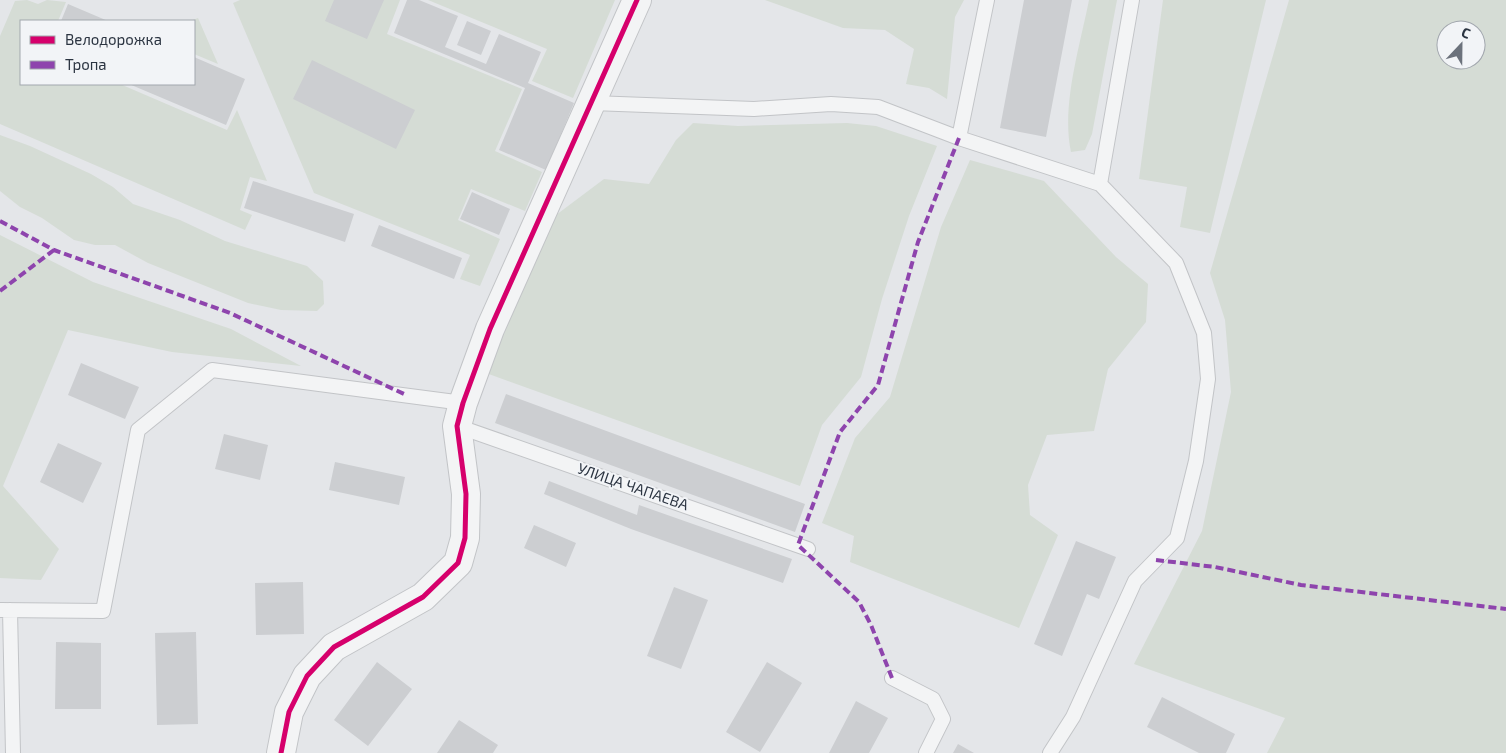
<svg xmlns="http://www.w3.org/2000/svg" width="1506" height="753" viewBox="0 0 1506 753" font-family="'Exo 2',sans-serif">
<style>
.green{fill:#d5dcd5;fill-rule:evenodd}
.building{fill:#ccced1}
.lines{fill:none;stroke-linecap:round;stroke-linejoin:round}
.lane-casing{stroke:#c2c4c7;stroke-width:16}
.street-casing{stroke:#c2c4c7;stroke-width:30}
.lane{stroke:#f3f4f5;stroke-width:14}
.street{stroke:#f3f4f5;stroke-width:28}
.quiet{stroke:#8e44ad;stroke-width:4;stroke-dasharray:8 4;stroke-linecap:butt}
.cycleway-casing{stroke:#f2f4f7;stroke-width:8}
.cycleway{stroke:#d6006c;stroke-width:5}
.labels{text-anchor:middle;stroke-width:4;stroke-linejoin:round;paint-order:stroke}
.street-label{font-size:15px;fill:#2b3441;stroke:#f2f4f7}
</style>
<rect width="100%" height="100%" fill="#e4e6e9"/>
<!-- green -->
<path class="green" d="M27,0L38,4L47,0L66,2L58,21H21V84H120L227,130L237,110L267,181L250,177L240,210L252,215L245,230L0,124V36L15,1Z
M240,0H400L387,34L522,89L495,151L542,172L525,211L471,189L458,220L500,239L480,286L460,279L470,255L314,193L233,3Z
M428,0H615L573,98L532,81L547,49Z
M765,0H964L955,17L947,99L929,88L906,84L914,49L885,30L843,28Z
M1089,0H1117L1092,134L1085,150L1071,152C1061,106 1080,46 1089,0Z
M1163,0H1266L1210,233L1180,227L1187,187L1139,179Z
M1289,0H1506V753H1267L1285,718L1134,664L1202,531L1231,392L1225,320L1210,273ZM1446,30H1476V60H1446Z
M198,18L218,64L194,54V21H190Z
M693,123L738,126L847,123L876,126L937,146L909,216L882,299L861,377L822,425L800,486L486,373L552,218L604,179L649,184L676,140Z
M0,135L30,146L91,174L113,187L133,204L180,220L225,241L307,266L323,281L324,304L317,311L281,310L248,303L148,263L115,245H95L74,240L42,218L20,207L0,191Z
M970,160L1044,181L1116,257L1148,284L1146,322L1108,369L1094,431L1047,435L1028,485L1030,515L1058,535L1019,628L850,562L854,536L822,523L855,438L890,397L941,227Z
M0,235L93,282L231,329L301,366L172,352L68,330L3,486L59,549L41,580L0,578Z"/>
<!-- building -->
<path class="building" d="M334,0H384L367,39L325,21Z
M407,0H419L458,16L445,47L486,64L499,34L541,52L528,83L574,103L546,170L499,150L525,88L394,33Z
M1024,0H1072L1046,137L1000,128Z
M68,4L108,21H61Z
M467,21L491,31L481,55L457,45Z
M194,57L245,79L226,125L129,84H194Z
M312,60L415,110L396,149L293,99Z
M253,181L354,214L345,242L244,208Z
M472,192L510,209L499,235L460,219Z
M379,225L462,258L454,279L371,246Z
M81,363L139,387L125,419L68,395Z
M506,394L805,504L795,532L495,423Z
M224,434L268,445L260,480L215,469Z
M58,443L102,463L83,503L40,482Z
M335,462L405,477L399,505L329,490Z
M549,481L637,515L639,505L792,559L783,583L631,529L544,494Z
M534,525L576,543L566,567L524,548Z
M1076,541L1116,557L1099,599L1087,594L1062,656L1034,644Z
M303,582L304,634L256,635L255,583Z
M674,587L708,600L681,669L647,656Z
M196,632L198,724L157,725L155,633Z
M56,642L101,643V709H55Z
M377,662L412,689L368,746L334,720Z
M767,662L802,683L760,752L726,732Z
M1162,697L1235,734L1226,753H1199L1147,727Z
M856,701L888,718L869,753H829Z
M459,720L498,745L493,753H437Z
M958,744L974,753H953Z"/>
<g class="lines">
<!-- lane casing -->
<g class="lane-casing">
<path id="lane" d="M592,103L754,109L831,104L878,107L959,138L1100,184L1176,263L1204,333L1208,379L1196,461L1177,538L1135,581L1073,717L1050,753
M959,138L987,0
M1100,184L1132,0
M457,426L808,549
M0,610L103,611L138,430L212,370L463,403
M10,610L13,753
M892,678L933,699L943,719L926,753"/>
</g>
<!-- street casing -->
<g class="street-casing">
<path id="street" d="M281,753L289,712L307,676L334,647L423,597L458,563L465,538L466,494L457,426L463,403L490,329L637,0"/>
</g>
<!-- lane -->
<use href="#lane" class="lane"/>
<!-- street -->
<use href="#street" class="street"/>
<!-- quiet -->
<path class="quiet" d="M0,221L54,250L230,313L404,394
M0,291L54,250
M1156,560L1215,567L1301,585L1506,609
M892,678L871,625L859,602L798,545L840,432L878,385L918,242L959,138"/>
<!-- cycleway casing -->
<g class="cycleway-casing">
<path id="cycleway" d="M281,753L289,712L307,676L334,647L423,597L458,563L465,538L466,494L457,426L463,403L490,329L637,0"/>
</g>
<!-- cycleway -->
<use href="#cycleway" class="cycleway"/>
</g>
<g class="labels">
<!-- street labels -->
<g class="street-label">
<text transform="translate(633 487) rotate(19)" y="5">УЛИЦА ЧАПАЕВА</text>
</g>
</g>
<!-- legend -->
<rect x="20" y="20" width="175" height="65" fill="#f2f4f7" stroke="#a2a7ae"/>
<rect x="30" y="36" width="25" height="8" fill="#d6006c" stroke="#a2a7ae"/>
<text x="65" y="45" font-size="15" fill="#2b3441">Велодорожка</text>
<rect x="30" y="61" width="25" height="8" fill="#8e44ad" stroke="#a2a7ae"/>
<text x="65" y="70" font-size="15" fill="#2b3441">Тропа</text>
<!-- north arrow -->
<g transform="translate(1461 45) rotate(22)"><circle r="24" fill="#f2f4f7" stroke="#a2a7ae"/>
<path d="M0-4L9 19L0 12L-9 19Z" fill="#6c727c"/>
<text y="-8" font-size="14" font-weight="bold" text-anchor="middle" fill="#2b3441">С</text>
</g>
</svg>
